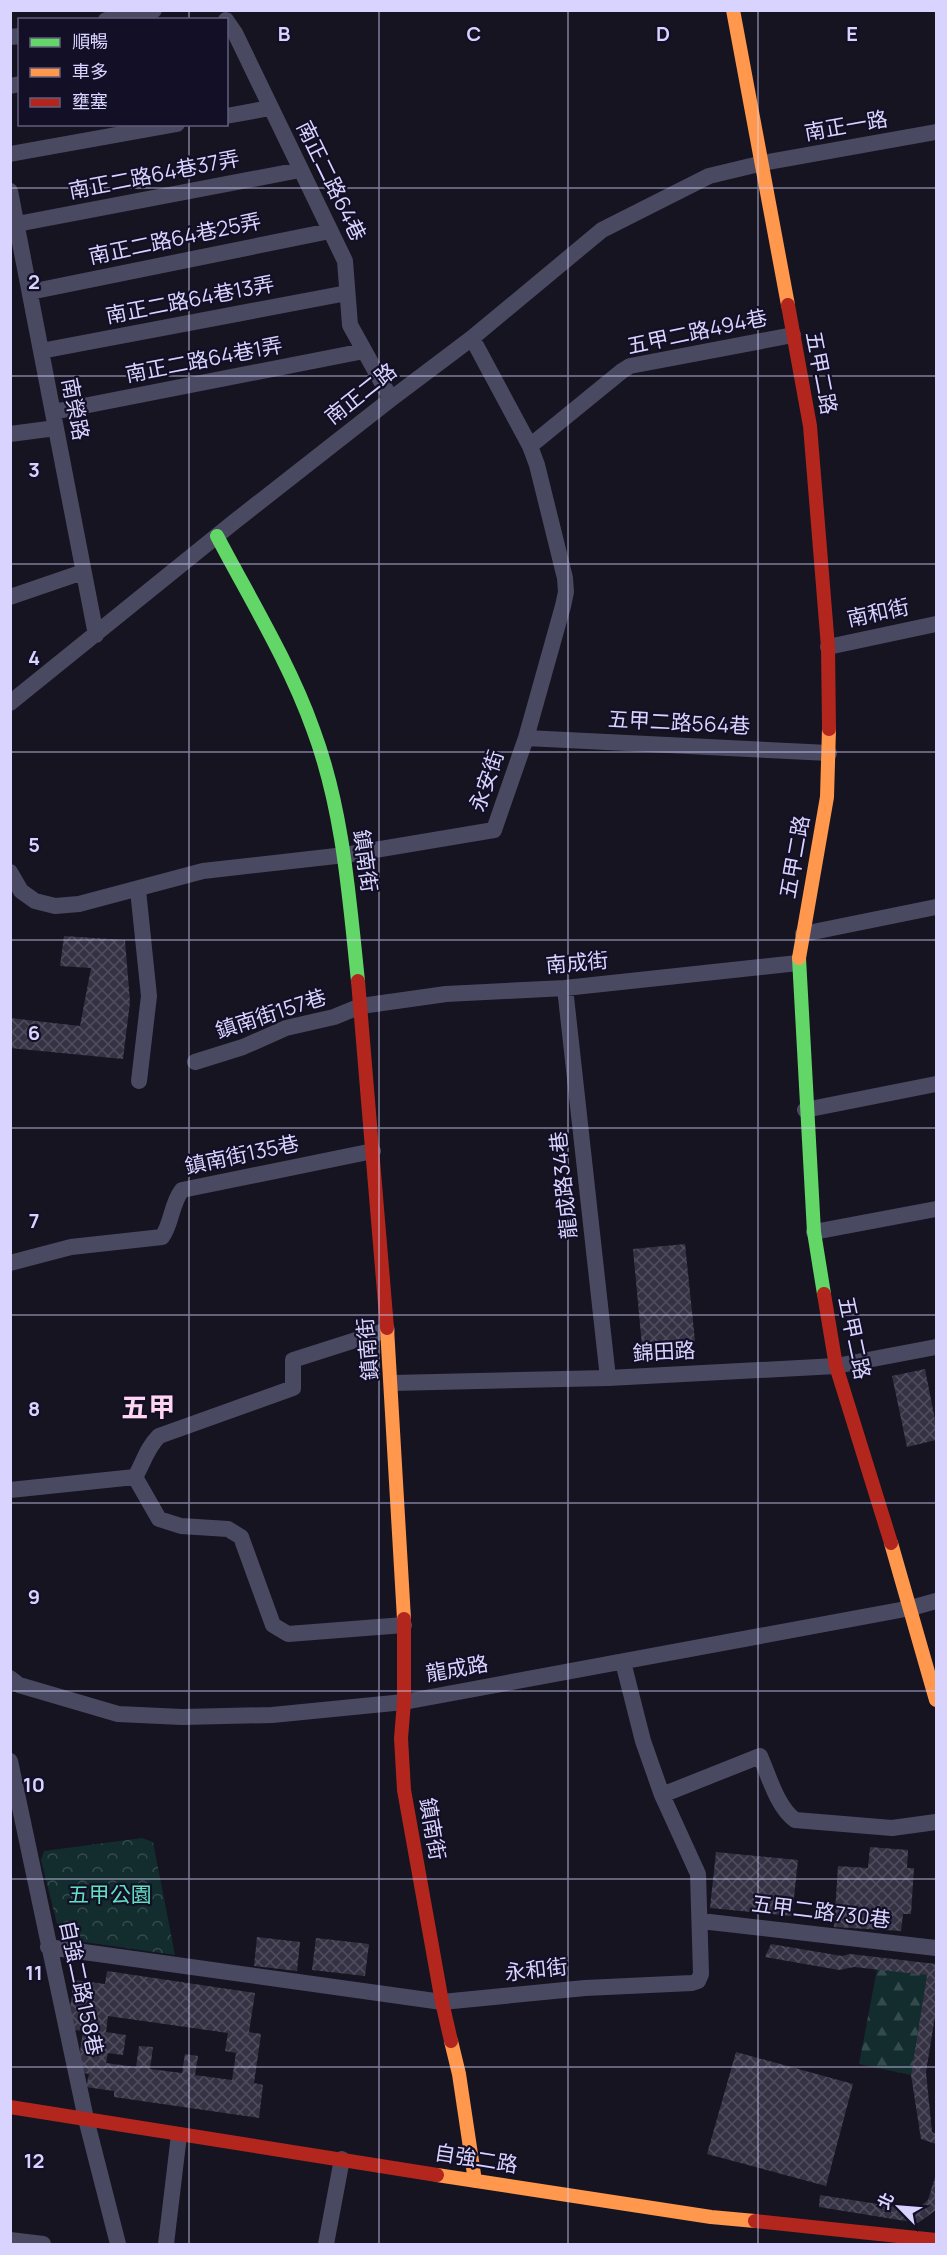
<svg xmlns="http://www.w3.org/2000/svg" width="947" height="2255" viewBox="0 0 947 2255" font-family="Manrope,'Noto Sans TC',sans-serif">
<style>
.forest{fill:url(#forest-firs)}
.park{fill:url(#park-crowns)}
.building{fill:url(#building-cross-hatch);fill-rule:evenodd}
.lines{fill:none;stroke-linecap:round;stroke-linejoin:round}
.street{stroke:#4a4962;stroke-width:16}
.fast{stroke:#63d668;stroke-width:14}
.slow{stroke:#ff974d;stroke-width:14}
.jam{stroke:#b3261e;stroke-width:14}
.grid{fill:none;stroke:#d9d4ff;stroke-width:1.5;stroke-opacity:0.55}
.labels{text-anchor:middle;stroke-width:4.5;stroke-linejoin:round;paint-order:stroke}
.street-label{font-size:21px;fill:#d9d4ff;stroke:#130f26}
.park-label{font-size:21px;fill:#5fe0c0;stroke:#130f26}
.district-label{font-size:27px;font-weight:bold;fill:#ffd6f0;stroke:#130f26}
.grid-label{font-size:20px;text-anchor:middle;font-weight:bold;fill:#d9d4ff;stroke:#130f26;stroke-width:4.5;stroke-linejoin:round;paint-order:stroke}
</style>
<defs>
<pattern id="forest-firs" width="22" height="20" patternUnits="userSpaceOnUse" patternTransform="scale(1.5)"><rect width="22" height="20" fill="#132c2d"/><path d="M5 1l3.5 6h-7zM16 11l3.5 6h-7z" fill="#354a4c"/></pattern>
<pattern id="park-crowns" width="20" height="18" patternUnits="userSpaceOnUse" patternTransform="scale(1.5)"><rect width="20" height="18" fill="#132c2d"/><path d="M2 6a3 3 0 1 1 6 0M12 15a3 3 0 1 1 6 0" fill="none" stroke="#354a4c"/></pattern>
<pattern id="building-cross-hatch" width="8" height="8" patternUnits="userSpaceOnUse" patternTransform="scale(1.5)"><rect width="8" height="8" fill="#343243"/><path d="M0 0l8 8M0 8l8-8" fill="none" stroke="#514f5f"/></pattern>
</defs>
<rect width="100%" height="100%" fill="#161421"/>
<!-- forest -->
<path class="forest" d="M877,1969L927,1975L911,2075L859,2064Z"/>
<!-- park -->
<path class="park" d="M142,1838L153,1842L175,1955L63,1939L58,1928L41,1860L44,1851Z"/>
<!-- building -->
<path class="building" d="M64,936L125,940L130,1002L123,1059L10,1048V1018L80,1026L91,968L60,966Z
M685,1244L695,1341L642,1346L633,1249Z
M925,1369L936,1425V1440L907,1447L892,1376Z
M870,1847L908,1850L907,1868H914L911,1914H903L901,1931L834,1927L838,1866L868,1868Z
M716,1852L798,1860L792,1916L710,1908Z
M257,1937L300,1942L297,1971L254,1966Z
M316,1938L369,1944L365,1976L312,1970Z
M771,1944L842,1956L850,1954L936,1964V2010L926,2072L932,2132L936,2134V2144L921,2139L911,2075L927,1975L854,1967L839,1970L765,1957Z
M107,1971L255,1993L249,2032L261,2034L254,2083L263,2085L259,2118L114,2097V2091L86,2087L89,2074L77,2072L83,2031L67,2029L74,1980L105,1984ZM108,2016L228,2033L225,2051L236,2053L232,2080L195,2075L198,2056L185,2054L182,2073L150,2069L153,2047L139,2046L136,2067L106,2063L108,2053L123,2055L126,2035L106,2032Z
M736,2052L853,2084L826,2186L707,2154Z
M936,2174V2210L918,2223L819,2207L820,2195L916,2210L928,2200Z"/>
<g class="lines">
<!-- street -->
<path class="street" d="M106,20L154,10
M226,20L235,33L345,261L350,325L391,399
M10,37L20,36
M10,86L20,84
M226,116L270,108
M10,154L177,124
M10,191L96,635
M17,224L300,170
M30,292L330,231
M41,351L347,293
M53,412L364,351
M10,434L56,428
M530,446L622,371L630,366L793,335
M10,597L83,572
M828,647L936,624
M10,703L234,522L391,399L472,338L602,230L709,176L763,163L936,132
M526,738L829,753
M10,872L21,891L35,901L55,906L79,904L203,871L345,855L494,830L526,738L563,606L566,592L565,578L537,465L530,446L472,338
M138,890L149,996L139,1081
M803,934L936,907
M565,988L608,1378
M195,1062L243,1047L286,1028L334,1017L361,1006L446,994L565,988L798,963
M805,1110L936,1084
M814,1232L936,1209
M10,1263L71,1247L162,1237C172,1223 171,1204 182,1190L373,1151
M392,1383L608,1378L836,1366L936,1347
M135,1477C144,1462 146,1449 159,1436L293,1388V1360L387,1330
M10,1490L135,1477L159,1519L181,1526L228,1529L241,1537L273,1625L288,1634L404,1625
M10,1678L19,1685L118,1714L182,1717L272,1715L404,1702L911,1608L936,1601
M10,1761L86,2119L118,2244
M662,1795L760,1756C769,1776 777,1807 795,1820L892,1828L936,1822
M701,1921L936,1948
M48,1947L442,2002L585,1988L692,1983L698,1981L701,1974L698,1874L662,1795L643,1741L623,1662
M10,2240L43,2244
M166,2244L179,2135
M326,2244L342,2159"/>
<!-- fast -->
<path class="fast" d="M217,536C250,599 289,662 313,729C343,809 349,896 358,981
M799,958L814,1232L824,1294"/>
<!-- slow -->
<path class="slow" d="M733,10L788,305
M799,958L827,797L829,729
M387,1328L404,1619
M891,1543L936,1700
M451,2041L459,2074L475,2181
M437,2175L711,2217L755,2221"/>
<!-- jam -->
<path class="jam" d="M788,305L810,426L828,647L829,729
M358,981L387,1328
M824,1294L836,1366L891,1543
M404,1619V1702L401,1738L404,1790L442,2002L451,2041
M10,2107L437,2175
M755,2221L936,2240"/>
</g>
<!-- grid -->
<path class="grid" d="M189,10V20M379,10V2244M568,10V2244M758,10V2244M189,124V2244M10,188H936M10,376H936M10,564H936M10,752H936M10,940H936M10,1128H936M10,1315H936M10,1503H936M10,1691H936M10,1879H936M10,2067H936"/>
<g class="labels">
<!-- street labels -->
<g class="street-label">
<text transform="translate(846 126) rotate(-10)" y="7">南正一路</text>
<text transform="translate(154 175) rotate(-11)" y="7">南正二路64巷37弄</text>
<text transform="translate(331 181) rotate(64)" y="7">南正二路64巷</text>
<text transform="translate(175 239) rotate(-12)" y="7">南正二路64巷25弄</text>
<text transform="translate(190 300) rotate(-11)" y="7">南正二路64巷13弄</text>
<text transform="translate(697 332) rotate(-12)" y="7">五甲二路494巷</text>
<text transform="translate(204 360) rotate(-11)" y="7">南正二路64巷1弄</text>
<text transform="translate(821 373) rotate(79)" y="7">五甲二路</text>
<text transform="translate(361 394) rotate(-38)" y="7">南正二路</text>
<text transform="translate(75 409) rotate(79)" y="7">南榮路</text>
<text transform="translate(878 613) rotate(-12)" y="7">南和街</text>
<text transform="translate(679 723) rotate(3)" y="7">五甲二路564巷</text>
<text transform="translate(487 781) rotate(-71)" y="7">永安街</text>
<text transform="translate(795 857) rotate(-80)" y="7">五甲二路</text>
<text transform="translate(365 861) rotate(82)" y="7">鎮南街</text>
<text transform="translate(577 963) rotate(-5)" y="7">南成街</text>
<text transform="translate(271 1014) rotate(-18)" y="7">鎮南街157巷</text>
<text transform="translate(242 1155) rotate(-12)" y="7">鎮南街135巷</text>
<text transform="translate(564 1185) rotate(-96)" y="7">龍成路34巷</text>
<text transform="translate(854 1338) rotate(78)" y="7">五甲二路</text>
<text transform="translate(368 1349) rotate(-95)" y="7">鎮南街</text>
<text transform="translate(664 1352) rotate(-3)" y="7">錦田路</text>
<text transform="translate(457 1669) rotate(-10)" y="7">龍成路</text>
<text transform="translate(432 1829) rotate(80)" y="7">鎮南街</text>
<text transform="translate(821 1912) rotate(7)" y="7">五甲二路730巷</text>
<text transform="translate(536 1970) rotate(-6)" y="7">永和街</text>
<text transform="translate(81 1988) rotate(78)" y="7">自強二路158巷</text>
<text transform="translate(476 2159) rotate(9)" y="7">自強二路</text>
</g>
<!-- park labels -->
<g class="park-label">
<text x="110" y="1902">五甲公園</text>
</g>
<!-- district labels -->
<g class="district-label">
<text x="148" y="1417">五甲</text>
</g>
</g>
<g class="grid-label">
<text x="284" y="41">B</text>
<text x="474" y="41">C</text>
<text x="663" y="41">D</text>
<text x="852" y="41">E</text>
<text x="34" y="289">2</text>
<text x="34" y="477">3</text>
<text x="34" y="665">4</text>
<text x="34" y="852">5</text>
<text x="34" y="1040">6</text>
<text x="34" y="1228">7</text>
<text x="34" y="1416">8</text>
<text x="34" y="1604">9</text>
<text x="34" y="1792">10</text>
<text x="34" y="1980">11</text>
<text x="34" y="2168">12</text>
</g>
<!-- border -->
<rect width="947" height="2255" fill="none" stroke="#d9d4ff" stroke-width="24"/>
<!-- legend -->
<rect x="18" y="18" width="210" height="108" fill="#130f26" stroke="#625e7d" stroke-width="1.5"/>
<rect x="30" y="38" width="30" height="9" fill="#63d668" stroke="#625e7d" stroke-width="1.5"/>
<text x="72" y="48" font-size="18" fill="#d9d4ff">順暢</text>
<rect x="30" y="68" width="30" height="9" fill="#ff974d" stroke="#625e7d" stroke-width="1.5"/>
<text x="72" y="78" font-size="18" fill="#d9d4ff">車多</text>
<rect x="30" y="98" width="30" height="9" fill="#b3261e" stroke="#625e7d" stroke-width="1.5"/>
<text x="72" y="108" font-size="18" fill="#d9d4ff">壅塞</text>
<!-- north arrow -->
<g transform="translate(899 2207) rotate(295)" stroke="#130f26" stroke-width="4.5" paint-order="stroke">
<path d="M0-4.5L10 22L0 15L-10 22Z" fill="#d9d4ff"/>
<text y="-9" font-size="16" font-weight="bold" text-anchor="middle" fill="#d9d4ff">北</text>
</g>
</svg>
